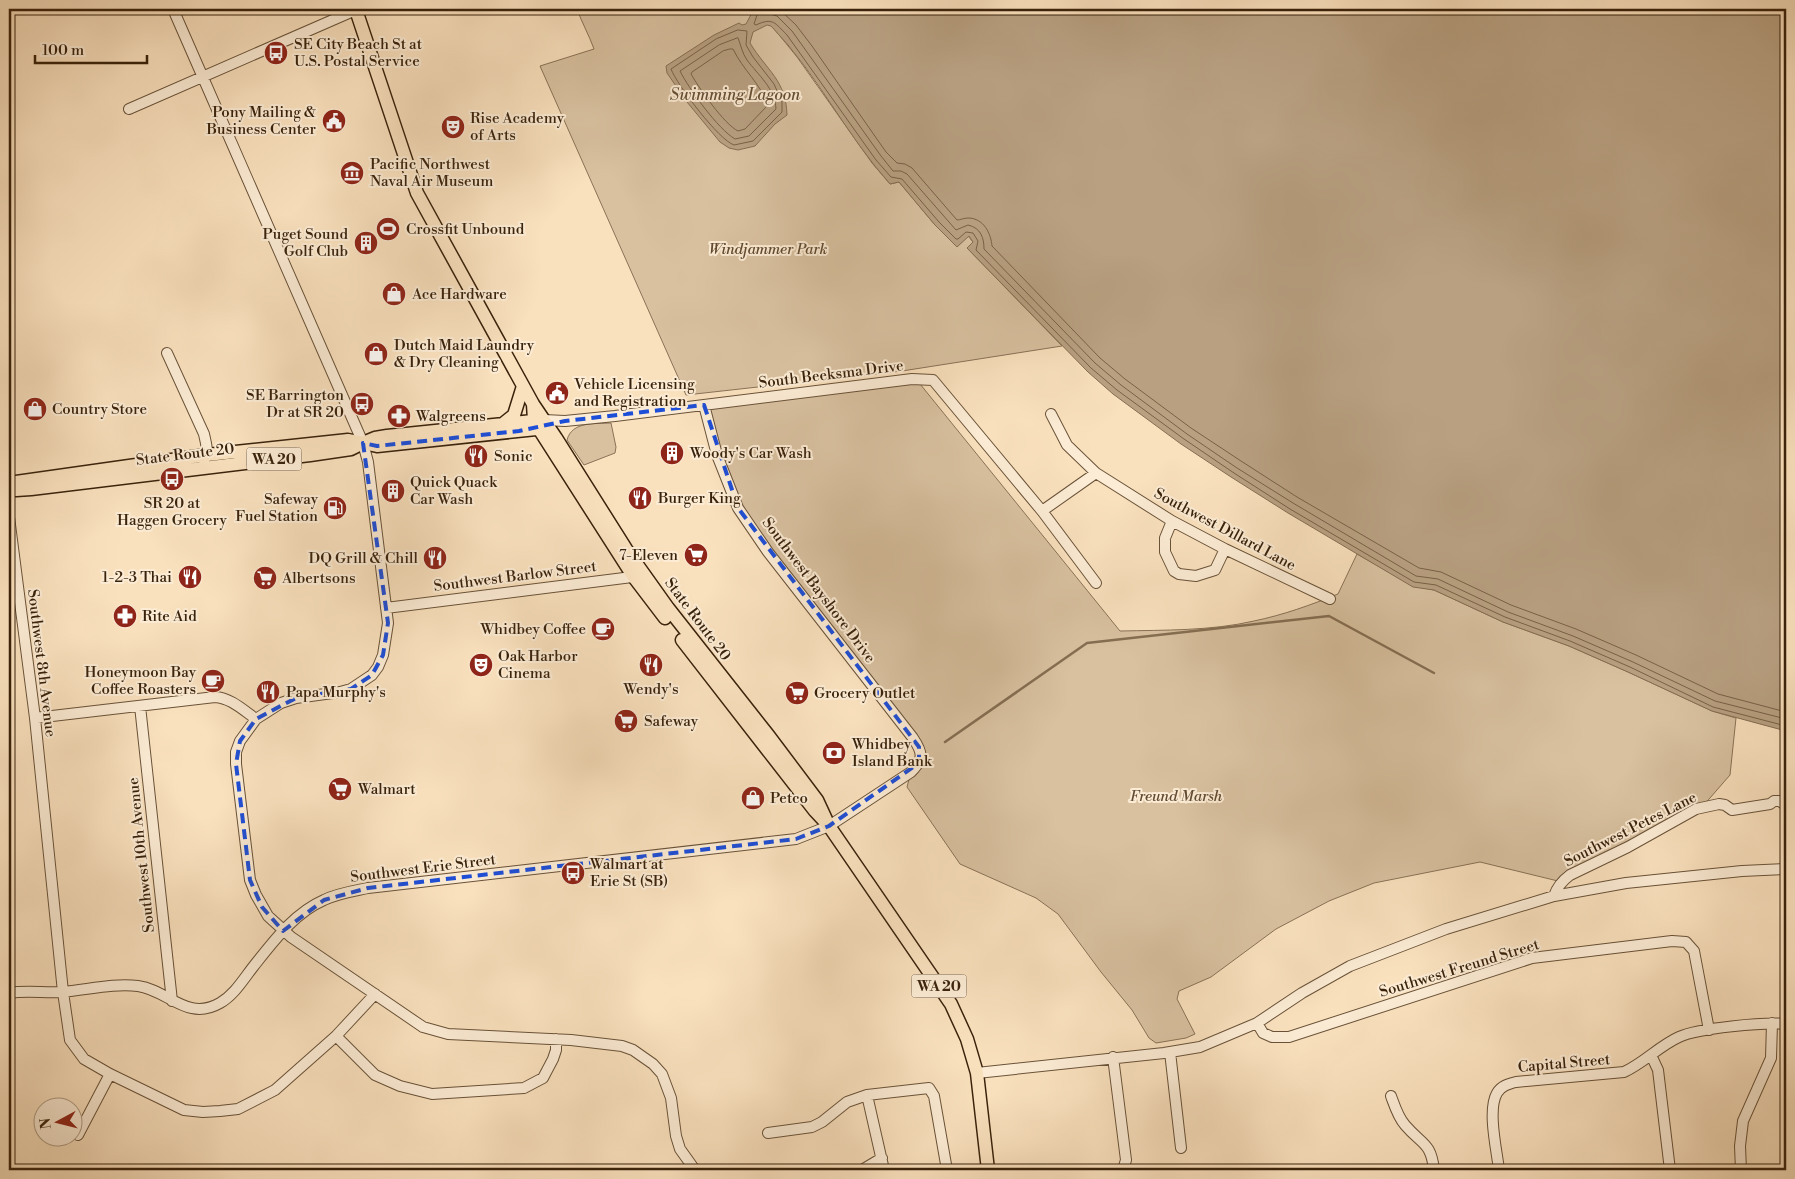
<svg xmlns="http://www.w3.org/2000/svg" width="1795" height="1179" viewBox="0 0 1795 1179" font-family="'Libre Bodoni',serif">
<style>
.green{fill:#d9c1a0;stroke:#897256}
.water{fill:#b8a081;stroke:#856e52}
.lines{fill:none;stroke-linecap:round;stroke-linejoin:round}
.shore{stroke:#786146;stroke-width:1}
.stream{stroke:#856e52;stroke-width:2.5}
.minor-casing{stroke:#695238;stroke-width:12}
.major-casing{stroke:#39220b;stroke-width:15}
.minor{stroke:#fcecd5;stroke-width:10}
.major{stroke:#fae1be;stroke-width:12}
.marked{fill:none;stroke:#1d4ed8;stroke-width:4;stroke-dasharray:10 6;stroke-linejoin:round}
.labels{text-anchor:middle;stroke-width:4;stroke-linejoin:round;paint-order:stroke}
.shield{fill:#fcecd5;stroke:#745f48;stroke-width:1}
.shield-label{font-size:14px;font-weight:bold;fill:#39220b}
.poi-label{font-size:15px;fill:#39220b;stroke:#fcecd5;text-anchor:start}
.park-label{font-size:15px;font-style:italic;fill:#614a30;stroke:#fcecd5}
.street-label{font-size:15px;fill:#39220b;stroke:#fcecd5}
.water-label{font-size:16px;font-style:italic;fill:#654e34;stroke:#fcecd5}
</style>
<rect width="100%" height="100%" fill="#fae1be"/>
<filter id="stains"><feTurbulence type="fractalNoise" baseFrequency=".004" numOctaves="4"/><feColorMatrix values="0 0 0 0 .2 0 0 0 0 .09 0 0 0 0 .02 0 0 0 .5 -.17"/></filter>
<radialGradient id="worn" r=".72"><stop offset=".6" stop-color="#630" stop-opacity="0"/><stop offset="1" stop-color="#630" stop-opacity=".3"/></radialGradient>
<!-- green -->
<path class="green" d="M577,9H758L797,57L872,163L890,184L899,182L935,225L957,247L968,236L973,242L968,249L1062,346L902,371L686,395L540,66L594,49C589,35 582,23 577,9Z
M916,379L1120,631C1164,630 1211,631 1254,621C1283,615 1311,605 1338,594L1357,554L1413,586L1434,590L1503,622L1569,646L1628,672L1712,711L1736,718L1730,775L1703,806L1562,882L1480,862L1374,883L1329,901L1276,929L1211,977L1179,991L1177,999L1195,1034L1186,1038L1156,1043L1149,1038L1132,1010L1101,972L1058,914L1036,898L960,864L907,787L911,772L922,757L738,508L704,405Z
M611,423L616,447L615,453L584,465L567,440C572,421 595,424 611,423Z"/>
<!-- water -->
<path class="water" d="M754,9H1786V731L1712,711L1628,672L1569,646L1503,622L1434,590L1413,587L1288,513L1231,477L1181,444L1113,394L1088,372L967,248L973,242L969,236L957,247L935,225L899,182L890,184C846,135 816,72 771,26L767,25L753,32L750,43C767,71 786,80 787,115L775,124L755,146L738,150L729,148L720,142L687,102L667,73L666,66L714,35L739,23L742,25L746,24Z"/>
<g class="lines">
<!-- shore -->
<path class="shore" d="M759,9L754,24L756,25C773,17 775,23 787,35L876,160L891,177L902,179L939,222L956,239H958L966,232L973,233L978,241L976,250L1091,368L1117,390L1184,439L1234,473L1290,509L1414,582L1436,585L1505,617L1570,641L1630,667L1713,707L1786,726
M765,9L766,13L777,16L792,31L881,156L893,171H901L907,174L956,230L968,225C981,228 984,238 984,249L1095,363L1121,385L1187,434L1237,468L1293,503L1416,576L1438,579L1508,612L1573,636L1633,662L1715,701L1786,719
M779,9L796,25L812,46L886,152L897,163L905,164L912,168L957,220C960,220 964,218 968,218C984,218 991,234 992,246L1100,358L1125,379L1191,428L1241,461L1297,497L1419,568L1441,572L1511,605L1576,629L1636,655L1718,694L1786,712
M738,30L747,31L746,45L753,57L774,84L782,102V112L753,141L734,145C719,140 677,85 671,69L716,39Z
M738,38C741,45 742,53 747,60C758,75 775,88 776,109L749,136L735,139C718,129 689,89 680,71L719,45Z
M730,49H733C743,70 760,83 768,105L745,129L738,131C724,124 699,88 691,74L692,72L723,51Z"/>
<!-- stream -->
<path class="stream" d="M945,742L1087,643L1329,616L1434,673"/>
<!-- minor casing -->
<g class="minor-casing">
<path id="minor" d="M173,9L363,443L368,462L388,623L383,655L378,667L372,675L351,689L340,692L296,698L281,703L256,719L240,741L236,752V764L250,880L256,895L268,916L291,937L423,1027L448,1034L571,1040L622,1046L633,1050L653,1064L662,1074L671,1098L676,1136L680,1149L695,1170
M129,109L358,9
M167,353L204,434C206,444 209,451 204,461
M1051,414L1067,445L1096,473L1172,521L1225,549L1330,599
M544,420L565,421L615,416L912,379L933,380L1042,511L1096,583
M1042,511L1096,473
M9,517L35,718L63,992L70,1040L84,1059L110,1074L184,1110L203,1112L220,1111L238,1109L275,1090L336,1036L375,994
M1172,521L1165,538V552L1174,571L1179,574L1196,576L1215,570L1225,549
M386,608L640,576
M140,706L172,1001
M35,718L215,697C231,698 243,710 256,719
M1554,896C1557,887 1562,881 1570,875L1628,847L1696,809L1719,804L1725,805L1732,810L1770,804L1774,801H1780L1785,805
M9,993C26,990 44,993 62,992C87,990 113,983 138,986C168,990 187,1022 220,1003C234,995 243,980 253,967C273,942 294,913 324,900C338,893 354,891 368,888L796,839L829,826L911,772C924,759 923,753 913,738L768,552L738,508L717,455L704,405
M1257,1023L1263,1033L1272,1037H1289L1532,958L1672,941L1686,942L1694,951L1709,1030
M336,1036L375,1075L400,1086L432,1094L524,1088L543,1078L553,1059L556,1050V1039
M1170,1052L1181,1148
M1651,1055L1658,1070L1670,1170
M1113,1057L1126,1160L1123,1170
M977,1073L1164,1053L1200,1047L1257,1023L1302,993L1350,966L1446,929L1554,896L1626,883L1742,871L1786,869
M867,1095L884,1170
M1391,1096C1395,1107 1398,1117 1405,1125C1422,1145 1431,1142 1434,1170
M768,1133L812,1127L822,1122L847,1102L867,1095L929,1088L934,1096L947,1170
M78,1135L110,1074
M862,1170L882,1158
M1499,1170C1497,1151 1487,1110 1497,1093C1501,1086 1508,1084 1516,1082L1624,1072C1644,1063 1659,1046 1679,1037C1698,1028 1765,1022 1786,1024
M1741,1170L1740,1146L1743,1121L1771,1058L1772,1023"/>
</g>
<!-- major casing -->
<g class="major-casing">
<path id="major" d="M356,10L417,193L533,404L556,438L626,549L668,608L768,735L817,800L829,826
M533,404L534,420L539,429L633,576L665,618
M504,423L514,415L523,386
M9,483L207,455L348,440L363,443L375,438L387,436L542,420
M9,488L16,490L31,489L310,455L351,449L363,443L377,446L546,428
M682,640L815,811L829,826L951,1004L967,1039L977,1073L988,1170"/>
</g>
<!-- minor -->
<use href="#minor" class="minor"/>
<!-- major -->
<use href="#major" class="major"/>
</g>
<!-- marked area -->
<path class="marked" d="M704,405L738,508L919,747V763L829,826L796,839L368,888L324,900L283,931L262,907L250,880L236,764L240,741L256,719L296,698L351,689L372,675L383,655L388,623L363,443L377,446L519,431L565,421Z"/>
<!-- icons -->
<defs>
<g id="bus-disc" transform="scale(1.25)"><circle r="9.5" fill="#8f2418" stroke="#fcecd5"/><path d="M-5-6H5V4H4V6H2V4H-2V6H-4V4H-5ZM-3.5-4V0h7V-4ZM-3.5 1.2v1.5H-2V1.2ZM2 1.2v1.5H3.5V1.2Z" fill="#fff"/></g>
<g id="civic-disc" transform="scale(1.25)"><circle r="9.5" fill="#8f2418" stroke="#fcecd5"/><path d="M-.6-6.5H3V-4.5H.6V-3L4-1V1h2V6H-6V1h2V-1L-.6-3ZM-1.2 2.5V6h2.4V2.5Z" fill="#fff"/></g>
<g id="theatre-disc" transform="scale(1.25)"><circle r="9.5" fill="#8f2418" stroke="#fcecd5"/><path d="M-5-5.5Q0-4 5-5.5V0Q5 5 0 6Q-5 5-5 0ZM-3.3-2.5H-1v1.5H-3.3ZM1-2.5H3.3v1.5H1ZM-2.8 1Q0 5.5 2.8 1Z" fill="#fff"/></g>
<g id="museum-disc" transform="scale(1.25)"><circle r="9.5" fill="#8f2418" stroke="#fcecd5"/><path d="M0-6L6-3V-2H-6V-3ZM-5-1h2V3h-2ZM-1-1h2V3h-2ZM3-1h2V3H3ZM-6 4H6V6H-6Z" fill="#fff"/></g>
<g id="stadium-disc" transform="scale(1.25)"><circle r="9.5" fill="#8f2418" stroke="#fcecd5"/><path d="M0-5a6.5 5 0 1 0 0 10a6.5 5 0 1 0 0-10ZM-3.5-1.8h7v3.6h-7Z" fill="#fff"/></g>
<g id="building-disc" transform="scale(1.25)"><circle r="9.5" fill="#8f2418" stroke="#fcecd5"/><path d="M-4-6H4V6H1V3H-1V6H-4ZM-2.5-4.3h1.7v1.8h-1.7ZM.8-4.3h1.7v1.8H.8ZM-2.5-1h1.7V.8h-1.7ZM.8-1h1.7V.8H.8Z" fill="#fff"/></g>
<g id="shop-disc" transform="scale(1.25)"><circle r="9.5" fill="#8f2418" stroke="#fcecd5"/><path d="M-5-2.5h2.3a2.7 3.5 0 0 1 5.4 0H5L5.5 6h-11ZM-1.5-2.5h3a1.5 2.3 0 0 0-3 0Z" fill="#fff"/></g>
<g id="pharmacy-disc" transform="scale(1.25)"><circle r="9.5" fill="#8f2418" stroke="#fcecd5"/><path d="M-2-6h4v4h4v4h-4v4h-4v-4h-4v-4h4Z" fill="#fff"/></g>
<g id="restaurant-disc" transform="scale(1.25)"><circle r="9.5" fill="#8f2418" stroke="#fcecd5"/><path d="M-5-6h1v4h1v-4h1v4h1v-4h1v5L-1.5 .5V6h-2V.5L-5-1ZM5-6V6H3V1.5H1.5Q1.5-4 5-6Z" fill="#fff"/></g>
<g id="fuel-disc" transform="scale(1.25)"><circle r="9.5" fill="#8f2418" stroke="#fcecd5"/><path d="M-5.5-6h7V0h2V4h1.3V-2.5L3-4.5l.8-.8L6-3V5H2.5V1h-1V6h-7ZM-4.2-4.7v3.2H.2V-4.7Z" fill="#fff"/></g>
<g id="supermarket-disc" transform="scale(1.25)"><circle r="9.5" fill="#8f2418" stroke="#fcecd5"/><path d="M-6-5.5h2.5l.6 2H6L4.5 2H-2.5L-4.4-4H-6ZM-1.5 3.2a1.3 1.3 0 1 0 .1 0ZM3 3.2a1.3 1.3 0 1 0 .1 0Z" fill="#fff"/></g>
<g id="cafe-disc" transform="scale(1.25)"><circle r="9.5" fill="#8f2418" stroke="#fcecd5"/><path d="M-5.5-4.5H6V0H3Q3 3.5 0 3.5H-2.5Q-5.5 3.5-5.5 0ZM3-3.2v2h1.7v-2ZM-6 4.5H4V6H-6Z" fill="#fff"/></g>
<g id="bank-disc" transform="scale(1.25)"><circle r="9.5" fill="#8f2418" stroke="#fcecd5"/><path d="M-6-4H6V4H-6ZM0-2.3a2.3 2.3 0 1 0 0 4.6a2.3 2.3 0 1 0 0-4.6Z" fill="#fff"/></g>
</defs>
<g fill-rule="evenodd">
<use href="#bus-disc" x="276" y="53"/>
<use href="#civic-disc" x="334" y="121"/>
<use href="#theatre-disc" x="453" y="127"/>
<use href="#museum-disc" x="352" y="173"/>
<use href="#stadium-disc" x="388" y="229"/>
<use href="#building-disc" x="366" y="243"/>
<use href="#shop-disc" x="394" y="294"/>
<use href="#shop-disc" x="376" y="354"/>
<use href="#civic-disc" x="557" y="393"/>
<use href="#bus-disc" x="362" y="404"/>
<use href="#shop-disc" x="35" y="409"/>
<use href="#pharmacy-disc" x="399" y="416"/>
<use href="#building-disc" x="672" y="453"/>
<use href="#restaurant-disc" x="476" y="456"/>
<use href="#bus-disc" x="172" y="479"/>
<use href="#building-disc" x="393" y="491"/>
<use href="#restaurant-disc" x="640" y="498"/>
<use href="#fuel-disc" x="335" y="508"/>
<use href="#supermarket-disc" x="696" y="555"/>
<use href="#restaurant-disc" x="435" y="558"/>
<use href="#restaurant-disc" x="190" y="577"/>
<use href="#supermarket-disc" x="265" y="578"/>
<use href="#pharmacy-disc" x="125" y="616"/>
<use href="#cafe-disc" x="603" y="629"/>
<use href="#theatre-disc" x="481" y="665"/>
<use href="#restaurant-disc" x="651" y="665"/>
<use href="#cafe-disc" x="213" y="681"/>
<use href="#restaurant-disc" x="268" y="692"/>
<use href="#supermarket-disc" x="797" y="693"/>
<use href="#supermarket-disc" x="626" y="721"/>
<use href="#bank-disc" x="834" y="753"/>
<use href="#supermarket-disc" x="340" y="789"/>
<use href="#shop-disc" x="753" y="798"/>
<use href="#bus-disc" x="573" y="873"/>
</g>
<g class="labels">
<!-- shield labels -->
<g class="shield">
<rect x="246.5" y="447.5" width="55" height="23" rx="4"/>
<rect x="911.5" y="974.5" width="55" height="23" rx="4"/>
</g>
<g class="shield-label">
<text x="274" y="464">WA 20</text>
<text x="939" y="991">WA 20</text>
</g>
<!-- poi labels -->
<g class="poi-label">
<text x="294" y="49">SE City Beach St at<tspan x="294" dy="17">U.S. Postal Service</tspan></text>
<text x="316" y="117" text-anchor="end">Pony Mailing &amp;<tspan x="316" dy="17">Business Center</tspan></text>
<text x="470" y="123">Rise Academy<tspan x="470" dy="17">of Arts</tspan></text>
<text x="370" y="169">Pacific Northwest<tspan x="370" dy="17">Naval Air Museum</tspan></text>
<text x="406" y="234">Crossfit Unbound</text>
<text x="348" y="239" text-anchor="end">Puget Sound<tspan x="348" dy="17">Golf Club</tspan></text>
<text x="412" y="299">Ace Hardware</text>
<text x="394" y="350">Dutch Maid Laundry<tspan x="394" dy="17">&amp; Dry Cleaning</tspan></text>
<text x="574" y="389">Vehicle Licensing<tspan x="574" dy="17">and Registration</tspan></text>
<text x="344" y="400" text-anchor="end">SE Barrington<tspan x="344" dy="17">Dr at SR 20</tspan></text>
<text x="52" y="414">Country Store</text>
<text x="416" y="421">Walgreens</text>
<text x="690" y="458">Woody's Car Wash</text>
<text x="494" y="461">Sonic</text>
<text x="410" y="487">Quick Quack<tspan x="410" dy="17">Car Wash</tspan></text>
<text x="658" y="503">Burger King</text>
<text x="318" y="504" text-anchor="end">Safeway<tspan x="318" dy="17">Fuel Station</tspan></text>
<text x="172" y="508" text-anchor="middle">SR 20 at<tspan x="172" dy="17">Haggen Grocery</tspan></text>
<text x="678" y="560" text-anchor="end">7-Eleven</text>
<text x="418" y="563" text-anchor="end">DQ Grill &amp; Chill</text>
<text x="172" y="582" text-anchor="end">1-2-3 Thai</text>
<text x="282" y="583">Albertsons</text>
<text x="142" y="621">Rite Aid</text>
<text x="586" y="634" text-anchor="end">Whidbey Coffee</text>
<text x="498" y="661">Oak Harbor<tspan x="498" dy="17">Cinema</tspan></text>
<text x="196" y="677" text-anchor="end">Honeymoon Bay<tspan x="196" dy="17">Coffee Roasters</tspan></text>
<text x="651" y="694" text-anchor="middle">Wendy's</text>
<text x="286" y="697">Papa Murphy's</text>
<text x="814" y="698">Grocery Outlet</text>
<text x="644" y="726">Safeway</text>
<text x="852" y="749">Whidbey<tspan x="852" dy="17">Island Bank</tspan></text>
<text x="358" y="794">Walmart</text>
<text x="770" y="803">Petco</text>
<text x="590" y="869">Walmart at<tspan x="590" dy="17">Erie St (SB)</tspan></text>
</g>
<!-- park labels -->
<g class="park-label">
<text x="768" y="254">Windjammer Park</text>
<text x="1176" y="801">Freund Marsh</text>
</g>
<!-- street labels -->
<g class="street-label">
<text transform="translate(831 374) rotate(-7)" y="5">South Beeksma Drive</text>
<text transform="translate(185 454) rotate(-7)" y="5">State Route 20</text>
<text transform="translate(1225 529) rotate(28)" y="5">Southwest Dillard Lane</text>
<text transform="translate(515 576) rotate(-7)" y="5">Southwest Barlow Street</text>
<text transform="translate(819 590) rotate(53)" y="5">Southwest Bayshore Drive</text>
<text transform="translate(698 619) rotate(53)" y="5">State Route 20</text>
<text transform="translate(42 663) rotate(83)" y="5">Southwest 8th Avenue</text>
<text transform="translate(1630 829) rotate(-27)" y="5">Southwest Petes Lane</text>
<text transform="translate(141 855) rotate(-96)" y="5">Southwest 10th Avenue</text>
<text transform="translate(423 868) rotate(-7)" y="5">Southwest Erie Street</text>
<text transform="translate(1459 968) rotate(-17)" y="5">Southwest Freund Street</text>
<text transform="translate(1564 1063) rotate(-5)" y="5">Capital Street</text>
</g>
<!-- water labels -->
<g class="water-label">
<text x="735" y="100">Swimming Lagoon</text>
</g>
</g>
<!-- margin -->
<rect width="1795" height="1179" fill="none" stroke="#fae1be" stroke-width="30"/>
<rect x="10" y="10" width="1775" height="1159" fill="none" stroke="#39220b" stroke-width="2.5"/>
<rect x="15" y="15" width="1765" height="1149" fill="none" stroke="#39220b"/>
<!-- north arrow -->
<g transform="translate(58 1122) rotate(263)"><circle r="24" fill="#fcecd5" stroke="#ae9b84"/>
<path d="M0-4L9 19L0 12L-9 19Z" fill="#8f2418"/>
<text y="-8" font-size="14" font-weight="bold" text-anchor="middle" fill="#39220b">N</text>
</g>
<!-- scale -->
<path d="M35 55v8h112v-8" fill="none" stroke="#39220b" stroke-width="2.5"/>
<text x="42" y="55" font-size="15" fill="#39220b" stroke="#fcecd5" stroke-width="4" paint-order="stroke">100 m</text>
<rect width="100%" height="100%" filter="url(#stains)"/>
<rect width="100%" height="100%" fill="url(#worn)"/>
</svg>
